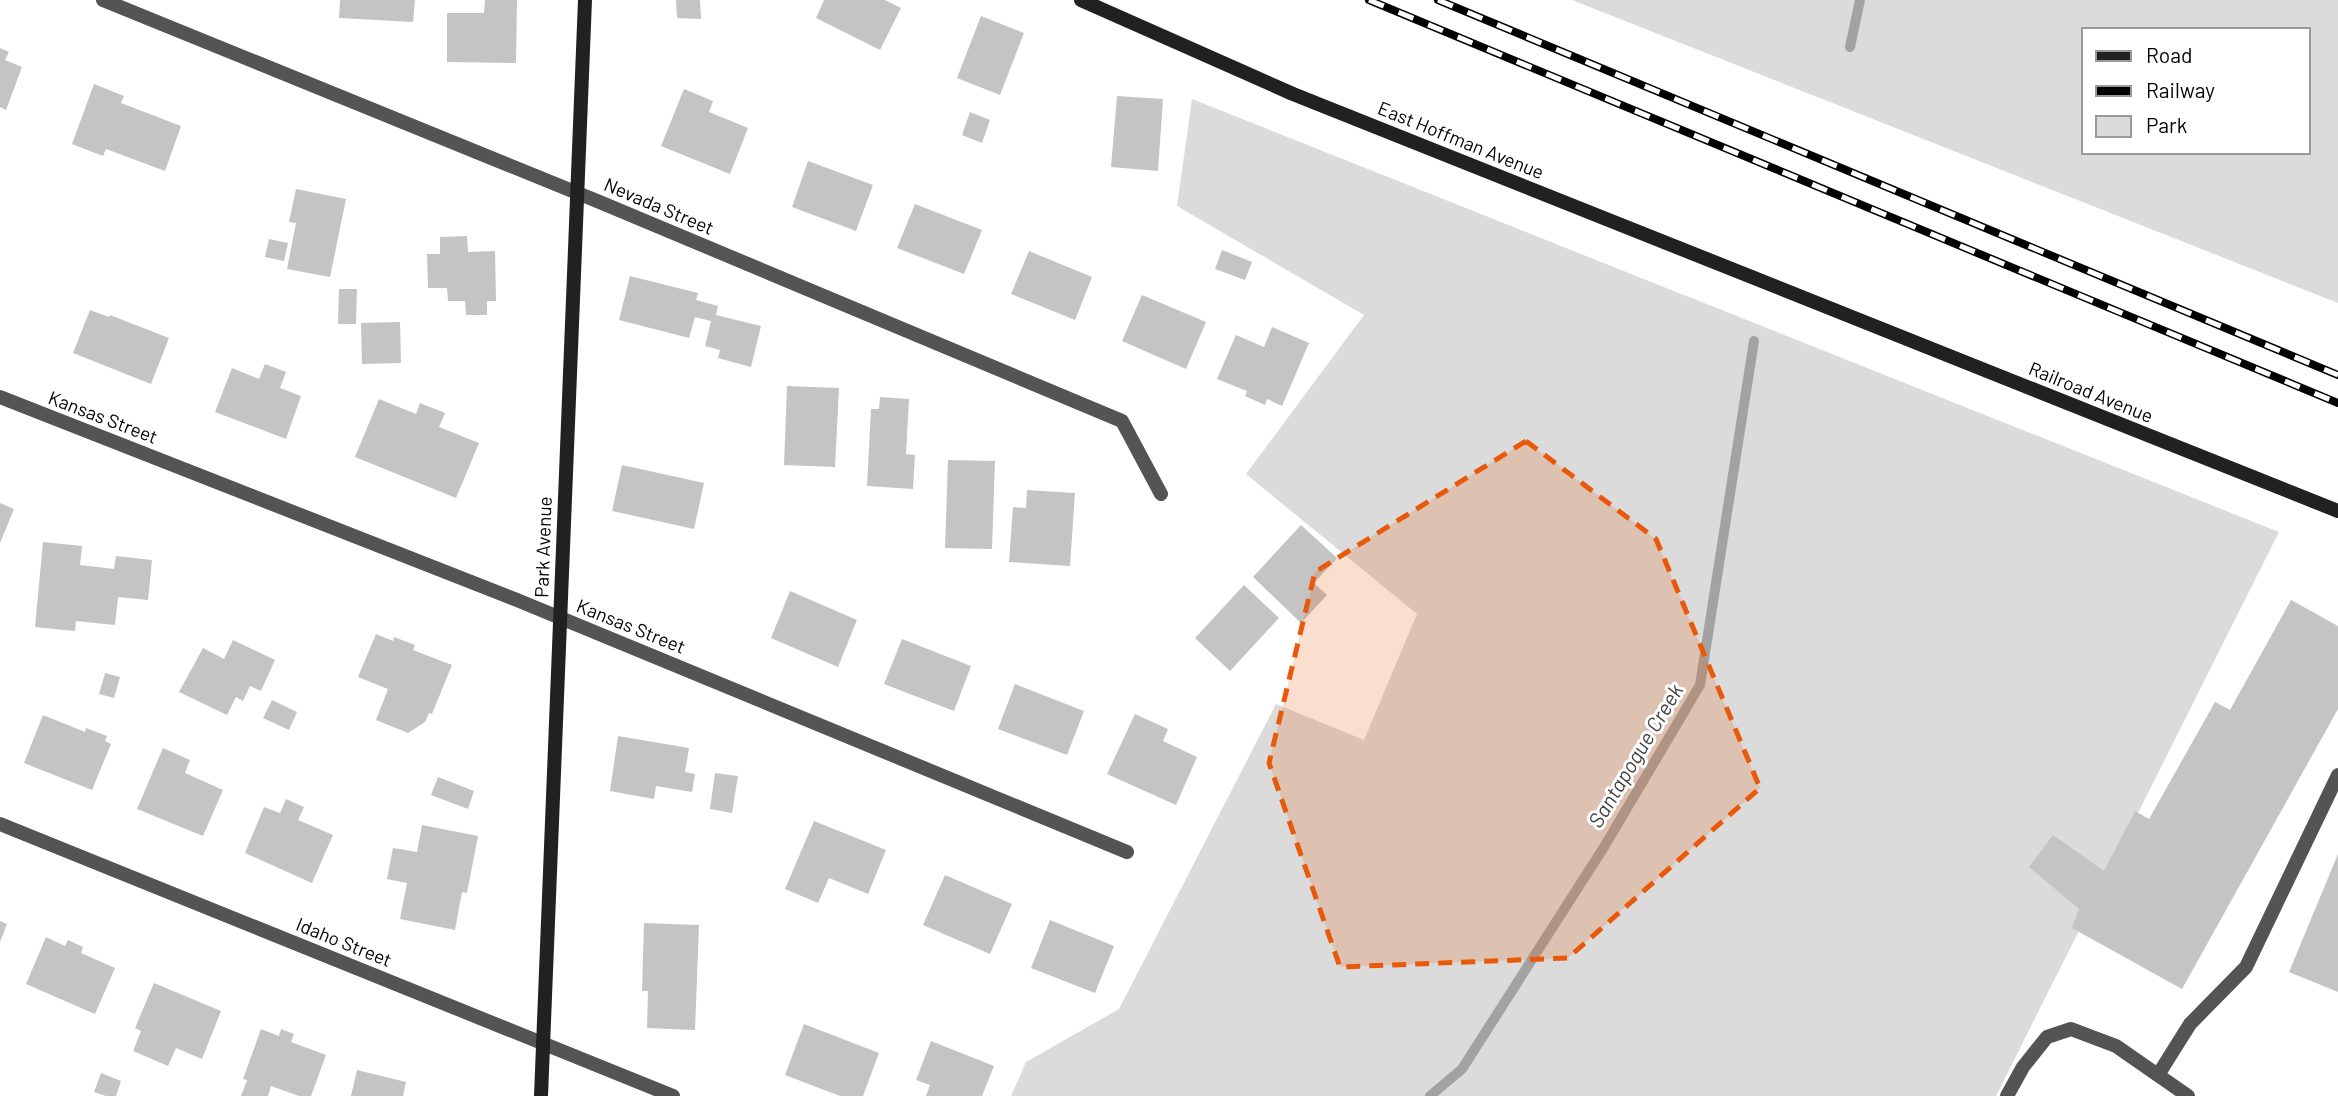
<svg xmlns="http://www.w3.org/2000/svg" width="2338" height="1096" viewBox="0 0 2338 1096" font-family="Barlow,sans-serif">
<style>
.green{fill:#dbdbdb;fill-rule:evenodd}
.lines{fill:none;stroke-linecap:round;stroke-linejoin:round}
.stream{stroke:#a2a2a2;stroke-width:10}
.building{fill:#c4c4c4}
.lane{stroke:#545454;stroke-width:14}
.street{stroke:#545454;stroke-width:14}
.secondary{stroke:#212121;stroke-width:14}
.rail-casing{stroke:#000;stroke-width:8}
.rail{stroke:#fff;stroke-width:5;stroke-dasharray:16;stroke-linecap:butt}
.marked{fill:#e8590c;fill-opacity:0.2;stroke:#e8590c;stroke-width:5;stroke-dasharray:14 9;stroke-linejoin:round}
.labels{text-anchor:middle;stroke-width:6;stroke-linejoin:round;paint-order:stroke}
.street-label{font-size:19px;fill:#000;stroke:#fff}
.water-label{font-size:21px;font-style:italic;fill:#434343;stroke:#fff}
</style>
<rect width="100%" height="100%" fill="#fff"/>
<!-- green -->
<path class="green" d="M1572,0H2338V303ZM2084,30H2308V152H2084Z
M1192,99L2279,532L1996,1096H1011L1026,1062L1119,1009L1276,704L1364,740L1417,614L1246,474L1364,315L1177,206Z"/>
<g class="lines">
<!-- stream -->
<path class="stream" d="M1850,47L1860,0
M1430,1096L1462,1069L1604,847L1700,685L1754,341"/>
</g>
<!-- building -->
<path class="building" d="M340,0H415L413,22L339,18Z
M485,0H517L516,63L447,62V13H484Z
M676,0H700L701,19L677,18Z
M824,0H885L901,8L880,50L816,18Z
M981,16L1024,33L1000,95L957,78Z
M0,48L9,52L5,60L22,67L6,110L0,107Z
M94,84L124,96L121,103L181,126L165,171L106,149L103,156L72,144Z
M684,89L713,101L709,112L748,128L730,174L661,146Z
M1117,96L1163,99L1158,171L1111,167Z
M970,112L990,120L982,143L962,135Z
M808,161L873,185L856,231L792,207Z
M296,189L346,199L330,277L287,269L296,223L289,222Z
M915,204L982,230L964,274L897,248Z
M467,236L468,252L495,251L496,301H487V315H466L465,301H448L447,288H428L427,254H440V237Z
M269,239L288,243L284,261L265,257Z
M1222,250L1252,262L1245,280L1215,269Z
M1029,251L1092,277L1075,320L1011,294Z
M630,276L698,293L696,300L718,306L716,315L761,326L751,367L718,358L720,350L705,346L711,321L695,317L689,338L619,320Z
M339,289H357L356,324H338Z
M1142,295L1206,322L1186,369L1122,341Z
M90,310L109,317L110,315L169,338L151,384L73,353Z
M400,322L401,363L362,364L361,323Z
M1272,327L1309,343L1282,406L1267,399L1265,405L1245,396L1247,391L1217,379L1236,335L1264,347Z
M265,364L286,372L280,388L301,396L286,439L215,412L232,368L259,379Z
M787,386L839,388L835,467L784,465Z
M880,397L909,399L906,454L915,455L913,489L867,486L871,409H879Z
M379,399L416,414L420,403L445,413L439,427L479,443L456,498L355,457Z
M948,460L995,461L992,549L945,548Z
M622,465L704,483L694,529L612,511Z
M1027,490L1075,493L1070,566L1009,562L1013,507L1026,508Z
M0,503L14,509L0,543Z
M1301,525L1337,558L1314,583L1327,595L1301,623L1253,577Z
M43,542L82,546L80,565L114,569L116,556L152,560L148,600L118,597L115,625L76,621L75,631L35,627Z
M1244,585L1279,618L1230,671L1195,638Z
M790,591L857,620L838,667L771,638Z
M2291,600L2338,626V709L2182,989L2072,928L2079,909L2029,867L2053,835L2104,871L2135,811L2149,819L2215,702L2230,710Z
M376,634L393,641L394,637L415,645L413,650L452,665L432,714L429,713L425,722L408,733L376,720L388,689L358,677Z
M902,639L971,666L954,711L884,684Z
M233,640L275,660L261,691L250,686L243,701L236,697L227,715L179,692L203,648L224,659Z
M105,673L120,677L114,698L99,694Z
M1015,684L1084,711L1067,755L998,729Z
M272,700L297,712L289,730L263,718Z
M1135,714L1168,729L1163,741L1197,757L1176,805L1107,774Z
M43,715L85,732L86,728L107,736L105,741L111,744L92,790L24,763Z
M618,736L689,748L685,772L695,774L692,792L656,786L654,799L610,791Z
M163,748L190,760L185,773L223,790L203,836L137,809Z
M715,773L738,776L732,813L710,809Z
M438,777L474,791L468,809L431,795Z
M286,799L304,807L298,820L333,835L312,883L245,853L264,807L280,813Z
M814,821L886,850L868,894L829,878L818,903L785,889Z
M422,825L478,836L467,893L462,892L455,930L400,919L407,883L387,879L393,848L417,852Z
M2338,854V992L2289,972Z
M945,875L1012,904L990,954L923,925Z
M1050,920L1114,946L1095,993L1031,968Z
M0,921L7,924L0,942Z
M644,923L699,925L695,1030L647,1028L648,991H642Z
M46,937L65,946L68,940L83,947L81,953L115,968L95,1014L26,984Z
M154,983L221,1011L202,1059L176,1048L168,1066L133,1051L141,1031L135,1028Z
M804,1024L879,1053L863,1096H840L785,1075Z
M261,1029L279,1036L281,1029L294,1034L291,1042L326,1055L311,1096H299L271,1086L268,1096H241L247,1080L243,1079Z
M931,1041L994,1066L982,1096H926L930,1085L916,1080Z
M357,1070L406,1082L403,1096H351Z
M101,1073L121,1081L116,1096H106L94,1092Z"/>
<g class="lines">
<!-- lane -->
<path class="lane" d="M2158,1075L2190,1024L2246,967L2338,775
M2007,1096L2023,1067L2047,1037L2071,1029L2116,1046L2188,1096"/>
<!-- street -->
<path class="street" d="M103,0L602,203L1122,421L1161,494
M0,397L517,600L1127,852
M0,824L673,1096"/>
<!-- secondary -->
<path class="secondary" d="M1081,0L1293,94L2338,511
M541,1096L585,0"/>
<!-- rail casing -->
<g class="rail-casing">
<path id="rail" d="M1369,0L2338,403
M1438,0L2338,375"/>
</g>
<!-- rail -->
<use href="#rail" class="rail"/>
</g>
<!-- marked area -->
<path class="marked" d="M1526,441L1656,539L1760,788L1568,958L1340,967L1269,763L1315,572Z"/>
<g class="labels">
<!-- street labels -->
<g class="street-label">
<text transform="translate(1461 140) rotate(22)" y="7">East Hoffman Avenue</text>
<text transform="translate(659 206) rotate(23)" y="7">Nevada Street</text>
<text transform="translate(2091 392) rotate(22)" y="7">Railroad Avenue</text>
<text transform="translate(103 417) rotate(21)" y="7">Kansas Street</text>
<text transform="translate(543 547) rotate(-88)" y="7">Park Avenue</text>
<text transform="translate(631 626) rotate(22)" y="7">Kansas Street</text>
<text transform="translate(344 942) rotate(22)" y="7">Idaho Street</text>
</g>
<!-- water labels -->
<g class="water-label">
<text transform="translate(1636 756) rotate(-59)" y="7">Santapogue Creek</text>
</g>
</g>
<!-- legend -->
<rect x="2082" y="28" width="228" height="126" fill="#ffffff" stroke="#999999" stroke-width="2"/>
<rect x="2096" y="51" width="35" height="10" fill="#212121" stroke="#999999" stroke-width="2"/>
<text x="2146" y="63" font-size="21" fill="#000000">Road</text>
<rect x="2096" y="86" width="35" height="10" fill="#000000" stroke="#999999" stroke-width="2"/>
<text x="2146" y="98" font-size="21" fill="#000000">Railway</text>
<rect x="2096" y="116" width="35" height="21" fill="#dbdbdb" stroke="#999999" stroke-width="2"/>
<text x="2146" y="133" font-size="21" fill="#000000">Park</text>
</svg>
